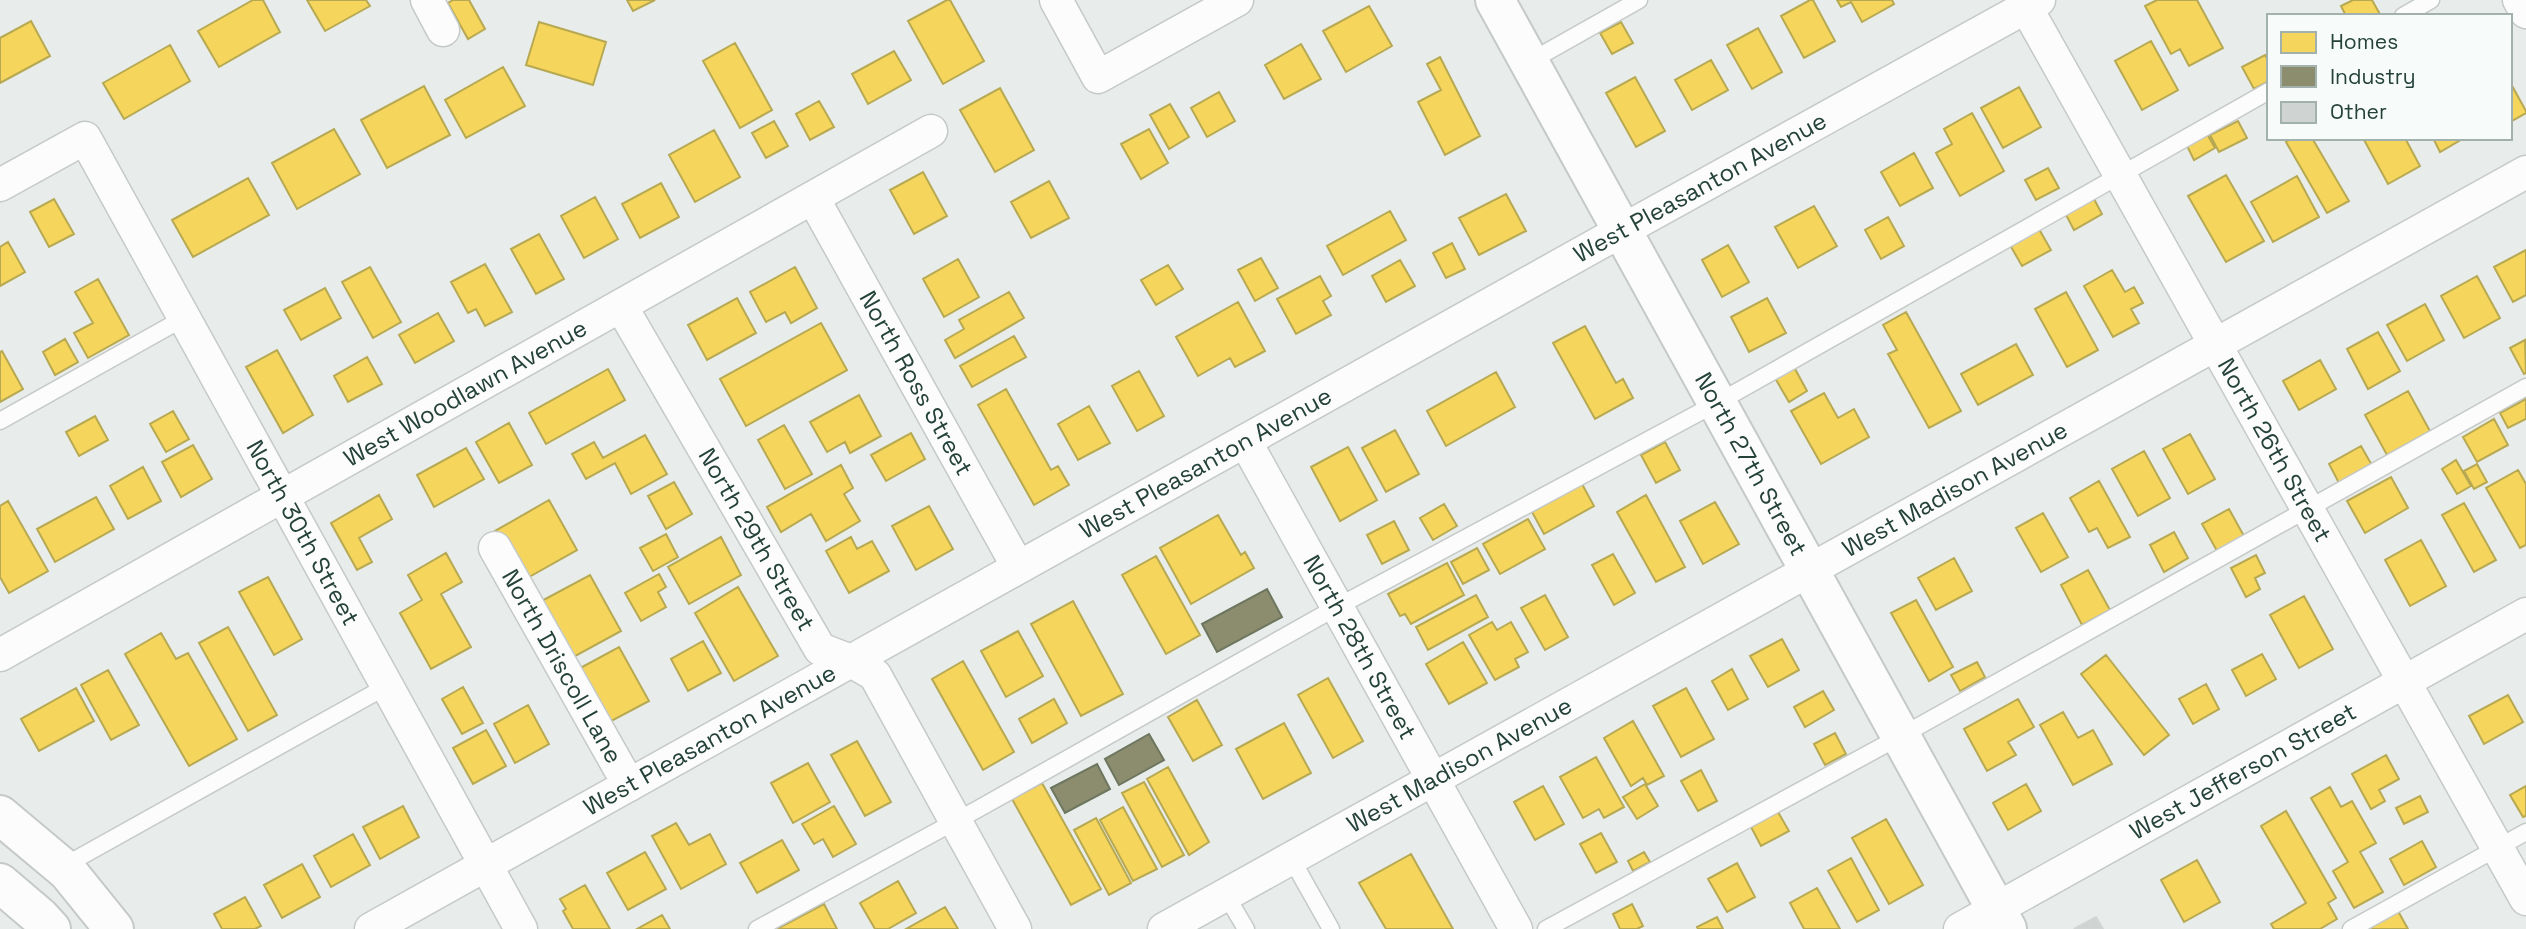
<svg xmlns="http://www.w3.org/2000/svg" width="2526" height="929" viewBox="0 0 2526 929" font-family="'Space Grotesk',sans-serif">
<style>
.homes{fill:#f6d55c;stroke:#b7a952;stroke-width:2}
.industry{fill:#8c8c6e;stroke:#6d765e;stroke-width:2}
.building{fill:#cfd4d2;stroke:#d1d6d4;stroke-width:2}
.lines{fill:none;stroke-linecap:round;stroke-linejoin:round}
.service-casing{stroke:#c5cac8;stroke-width:19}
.minor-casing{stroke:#c5cac8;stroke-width:35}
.tertiary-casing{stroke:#c5cac8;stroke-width:42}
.service{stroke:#fcfcfc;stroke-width:16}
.minor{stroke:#fcfcfc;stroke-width:32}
.tertiary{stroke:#fcfcfc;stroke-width:38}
.labels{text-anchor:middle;stroke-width:7;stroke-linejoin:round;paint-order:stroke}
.street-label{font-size:24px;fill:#24423a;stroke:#f7fbf9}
</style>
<rect width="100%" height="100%" fill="#e8edeb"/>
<!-- homes -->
<path class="homes" d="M253,0H263L280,32L219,67L198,31Z
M307,0H366L370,6L325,31Z
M453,0H469L485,29L468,39L448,3Z
M627,0H655L633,11Z
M947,0H950L984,61L943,84L908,21Z
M1810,0H1813L1835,41L1804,58L1781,16Z
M1837,0H1892L1894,4L1862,22L1851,2L1841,7Z
M2157,0H2197L2223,48L2189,66L2180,49L2171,54L2145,6Z
M2353,0H2372L2381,16H2346L2341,6Z
M1369,6L1392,46L1346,72L1323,31Z
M31,21L50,56L0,83V38Z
M539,22L606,42L593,85L526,65Z
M1621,22L1633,43L1612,54L1600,33Z
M1758,28L1782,72L1752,89L1727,45Z
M2151,41L2178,90L2142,110L2115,61Z
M735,43L772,110L740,128L703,61Z
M1301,44L1321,79L1284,99L1265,65Z
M170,45L190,81L124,119L103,83Z
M894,51L911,80L868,104L852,74Z
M2265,55L2269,62V81L2254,89L2242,67Z
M1440,57L1480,136L1445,155L1418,102L1441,90L1427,64Z
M1711,60L1728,90L1692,110L1675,80Z
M503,67L525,106L466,138L445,100Z
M1635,77L1665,131L1636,147L1606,93Z
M2510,82L2526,111V113L2510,122Z
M424,86L450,135L387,168L361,120Z
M2019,87L2041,127L2003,148L1981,108Z
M1000,88L1034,150L995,172L960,110Z
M1219,92L1235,121L1207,137L1191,108Z
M819,101L834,127L810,140L796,114Z
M1170,104L1189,137L1169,149L1150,115Z
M1972,113L2004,171L1960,196L1936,153L1952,144L1944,129Z
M774,121L788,146L766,158L752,133Z
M2238,121L2247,138L2219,152L2210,135Z
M334,129L360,174L297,209L272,163Z
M1149,129L1168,163L1141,179L1121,144Z
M714,130L740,177L695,202L669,155Z
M2207,134L2215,148L2194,160L2187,146Z
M2292,138H2312L2349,201L2327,213L2286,142Z
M2363,138H2405L2420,166L2388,184Z
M2433,138H2464L2440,152Z
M1914,153L1933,188L1900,206L1881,172Z
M2048,168L2059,188L2036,200L2025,180Z
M923,172L947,216L914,234L890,190Z
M2226,175L2264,241L2226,262L2188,196Z
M2297,176L2319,217L2273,242L2251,202Z
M248,178L269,215L193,257L172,220Z
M1049,181L1069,218L1031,238L1011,202Z
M661,183L679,217L640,238L622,204Z
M1506,194L1526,231L1479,255L1459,218Z
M595,197L618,239L584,258L561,216Z
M2093,197L2102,214L2074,230L2065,213Z
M54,199L74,234L49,247L30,212Z
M1814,206L1837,246L1798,268L1775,227Z
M1390,211L1406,240L1343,275L1327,246Z
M1888,217L1904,246L1881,259L1865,230Z
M2039,229L2051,250L2022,266L2010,245Z
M539,234L564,279L536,294L511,249Z
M8,242L25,272L0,286V247Z
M1452,243L1465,269L1446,278L1433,253Z
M1728,245L1749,282L1722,297L1702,260Z
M2526,250V295L2513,302L2494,267Z
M1261,258L1278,288L1255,301L1238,270Z
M958,259L979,297L944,317L923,279Z
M1400,260L1415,286L1386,302L1372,276Z
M485,264L512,312L485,326L476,309L468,313L451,282Z
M1168,265L1183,289L1156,305L1141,280Z
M370,267L401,322L373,338L342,282Z
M795,267L817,308L791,323L785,312L766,322L750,292Z
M2112,270L2125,292L2134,287L2143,303L2131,309L2139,323L2113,337L2084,286Z
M1320,276L1331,296L1323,301L1331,315L1296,334L1277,299Z
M2477,276L2500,318L2464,338L2441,296Z
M98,279L129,335L88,358L74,333L93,323L75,292Z
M325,288L341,318L301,340L284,310Z
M1009,292L1024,318L955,358L945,340L964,329L959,320Z
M2066,292L2098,350L2067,367L2035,309Z
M737,298L756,333L707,360L688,325Z
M1767,298L1786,333L1749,352L1731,317Z
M1238,302L1265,351L1235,367L1230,358L1198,376L1176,337Z
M2425,304L2444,340L2407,361L2387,325Z
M1906,312L1961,411L1929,428L1888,354L1897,350L1883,325Z
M438,313L454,341L415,363L399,335Z
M821,323L847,370L746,426L720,379Z
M1585,326L1616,383L1623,379L1633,398L1595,419L1553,343Z
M2378,332L2400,371L2368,389L2347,349Z
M1014,336L1026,357L972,387L960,366Z
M65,339L78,362L55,375L43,352Z
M2525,340L2526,373L2524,374L2510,348Z
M2016,344L2033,375L1978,405L1961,374Z
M277,350L313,415L283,433L246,367Z
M2,351L23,389L0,402V352Z
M367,357L382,384L348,402L334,376Z
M2320,360L2336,389L2299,410L2283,381Z
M1794,367L1807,391L1789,402L1775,378Z
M608,369L625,400L546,444L529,413Z
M1139,371L1164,416L1137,431L1112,386Z
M1496,372L1515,407L1446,446L1427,411Z
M1006,389L1051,470L1058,466L1069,485L1034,505L978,405Z
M2408,391L2430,431L2387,455L2365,415Z
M1824,393L1838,418L1854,409L1869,437L1821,464L1791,411Z
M859,395L881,436L850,453L845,442L827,452L810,422Z
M2526,399V419L2508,428L2500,413Z
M1089,406L1110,443L1078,460L1058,424Z
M173,411L189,439L166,452L150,424Z
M95,416L108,440L79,456L66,432Z
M2494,419L2508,445L2477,462L2463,437Z
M509,423L532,465L499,483L476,442Z
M784,425L812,474L785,489L758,440Z
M1395,430L1419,474L1386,492L1362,448Z
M911,433L925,459L886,481L871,455Z
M2190,434L2215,479L2188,494L2163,449Z
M645,435L667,474L631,494L615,463L586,479L572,454L594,442L603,458Z
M1665,442L1680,470L1656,483L1641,455Z
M193,445L212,479L181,497L162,462Z
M2361,446L2373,467L2340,485L2329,464Z
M1348,447L1377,500L1340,521L1311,467Z
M466,448L484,479L434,507L417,475Z
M2144,451L2170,498L2138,516L2112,469Z
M2456,460L2471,486L2457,494L2442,469Z
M2477,464L2487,482L2474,489L2464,471Z
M841,465L853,488L844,494L860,521L826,541L811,514L781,532L767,507Z
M143,467L161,501L128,519L110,486Z
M2518,470L2526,484V545L2520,548L2486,488Z
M2391,477L2408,508L2365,533L2347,501Z
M2099,481L2130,537L2108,548L2097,528L2089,532L2070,498Z
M674,482L692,514L666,529L648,496Z
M1582,484L1594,506L1544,534L1532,512Z
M379,495L392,519L359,538L372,562L357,570L331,523Z
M1646,495L1685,567L1656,582L1617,512Z
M96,497L114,529L55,562L37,529Z
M549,500L577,550L522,581L495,531Z
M8,501L48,571L9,593L0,577V506Z
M1715,502L1739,544L1703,564L1680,521Z
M2464,503L2496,560L2474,572L2442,515Z
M1444,504L1457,526L1433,540L1420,518Z
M929,506L953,549L916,570L892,526Z
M2229,509L2244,536L2217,551L2202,524Z
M2043,513L2068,557L2041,572L2016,528Z
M1218,515L1241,555L1245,552L1254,568L1191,604L1160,548Z
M1528,519L1545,549L1500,574L1483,544Z
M1394,521L1409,550L1382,564L1367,535Z
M2174,532L2188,558L2164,572L2150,545Z
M666,534L678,557L653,571L640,548Z
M721,537L741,575L689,604L668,567Z
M851,537L857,549L872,541L889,571L849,593L826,551Z
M2421,540L2446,586L2410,606L2385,560Z
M1477,548L1489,570L1463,584L1451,562Z
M446,553L462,582L441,594L471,647L431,669L400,613L422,600L408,575Z
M1613,554L1635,593L1614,605L1592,565Z
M2256,555L2265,573L2255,578L2260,589L2246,597L2231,568Z
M1156,556L1200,635L1166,654L1122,575Z
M1954,558L1972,591L1936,610L1918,578Z
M1447,563L1464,595L1411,624L1405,614L1400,616L1388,594Z
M2088,570L2110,610L2082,625L2061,585Z
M659,574L666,587L658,592L666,607L641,621L625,593Z
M590,575L621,631L568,660L536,604Z
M268,577L302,639L274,655L239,592Z
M738,587L778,656L734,681L695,613Z
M1476,595L1488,617L1428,650L1416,627Z
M1545,595L1568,637L1545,650L1521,608Z
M2304,596L2333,649L2299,668L2270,615Z
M1916,600L1953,667L1929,681L1891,613Z
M1073,601L1123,694L1081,716L1031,624Z
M1492,622L1497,630L1511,622L1528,652L1515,659L1519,667L1495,680L1469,635Z
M228,627L277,715L248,731L199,643Z
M1018,631L1043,676L1006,697L981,651Z
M161,633L176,659L188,653L237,739L189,766L125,654Z
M1782,639L1799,670L1768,687L1750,656Z
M703,641L721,673L688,691L671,659Z
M1463,642L1487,683L1449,704L1426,664Z
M619,647L649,701L600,727L571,673Z
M2262,654L2276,679L2246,696L2232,670Z
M2106,655L2169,735L2144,755L2081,674Z
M963,661L1014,752L983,770L932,679Z
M1977,662L1985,677L1960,691L1951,675Z
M1732,669L1748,699L1728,710L1712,681Z
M108,670L139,725L111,740L81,685Z
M1328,678L1363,741L1333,758L1298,695Z
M2206,684L2219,709L2193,724L2179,699Z
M463,687L483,723L462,734L442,699Z
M76,688L94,721L39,751L21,719Z
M1686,688L1714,739L1681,757L1653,706Z
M1823,691L1834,710L1805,727L1794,707Z
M2508,695L2523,722L2484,744L2469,716Z
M1054,699L1067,723L1032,743L1019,719Z
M2018,699L2034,727L2008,742L2016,755L1987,771L1964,729Z
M1197,700L1222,745L1193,761L1168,717Z
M528,705L549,744L515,763L494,724Z
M2063,712L2078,738L2093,730L2112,764L2073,785L2040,725Z
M1633,721L1664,776L1647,785L1643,778L1631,786L1604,738Z
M1284,723L1311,773L1263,799L1236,749Z
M486,730L506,766L473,784L453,748Z
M1835,733L1846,754L1825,765L1814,744Z
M857,741L891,802L865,816L831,755Z
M2386,755L2399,779L2379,790L2385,801L2371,809L2352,774Z
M1596,757L1624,807L1604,818L1599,809L1583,818L1560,777Z
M808,763L830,802L793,823L771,783Z
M1168,767L1209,842L1189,855L1147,779Z
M1701,770L1717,801L1698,811L1681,781Z
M1144,782L1184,855L1162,867L1122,793Z
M1042,783L1101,889L1071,905L1012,799Z
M1645,784L1658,806L1637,819L1623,797Z
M2026,784L2041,811L2008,830L1993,803Z
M1543,786L1564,824L1535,840L1514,802Z
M2526,786V816L2523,817L2510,795Z
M2330,787L2341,807L2352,801L2376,843L2360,852L2383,892L2354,908L2333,871L2348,862L2311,798Z
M2420,796L2428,812L2404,824L2396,808Z
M403,806L419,837L380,859L363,827Z
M834,806L856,844L833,857L823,839L814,844L802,824Z
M1123,807L1157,869L1133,881L1100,820Z
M2286,811L2336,898L2328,903L2337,919L2320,929H2274L2271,924L2306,903L2261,826Z
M1778,812L1789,831L1761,846L1751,827Z
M1096,818L1131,883L1109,895L1074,830Z
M1886,819L1923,885L1889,904L1852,838Z
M676,823L689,845L710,834L726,864L681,889L652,836Z
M1601,833L1617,862L1596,873L1580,844Z
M353,834L370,865L331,887L314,856Z
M782,840L799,870L757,893L740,863Z
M2422,841L2436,867L2404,885L2390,859Z
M645,852L666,889L628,910L607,873Z
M1644,852L1650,862L1633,871L1628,861Z
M1411,854L1453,929H1386L1359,883Z
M1851,858L1879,910L1857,922L1828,871Z
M2197,860L2220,902L2184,922L2161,880Z
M1737,863L1755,897L1727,912L1708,879Z
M302,864L320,897L282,918L264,885Z
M898,881L916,913L888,929H875L860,903Z
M585,885L610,929H573L563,911L566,909L560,899Z
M1817,888L1840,929H1804L1790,903Z
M245,897L261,926L255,929H222L214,914Z
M824,904L837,929H777Z
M1632,904L1643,926L1637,929H1620L1613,914Z
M945,907L958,929H906Z
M2398,911L2408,929H2366Z
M662,915L670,929H637Z
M1717,917L1723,929H1698L1697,927Z"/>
<!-- industry -->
<path class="industry" d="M1267,589L1282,617L1217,652L1202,624Z
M1149,734L1164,760L1119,785L1105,759Z
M1097,764L1110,789L1065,813L1051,788Z"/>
<!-- building -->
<path class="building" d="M2096,917L2103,929H2074Z"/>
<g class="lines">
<!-- service casing -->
<g class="service-casing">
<path id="service" d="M2403,16L2431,0
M1529,62L1639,0
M0,421L184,318
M1291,858L1331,929
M62,867L387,686
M1226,895L1246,929
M757,929L978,809L1337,607L1717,403L2269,91
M1546,929L1901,736L2526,387
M2351,929L2526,832"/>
</g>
<!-- minor casing -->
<g class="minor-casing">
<g id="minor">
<path d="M427,0L443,30"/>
<path d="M1056,0L1098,77L1237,0"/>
<path id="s1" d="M2022,0L2526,899"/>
<path d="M2519,0L2526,12"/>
<path id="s2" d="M0,185L85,138L521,929"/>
<path id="s3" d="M813,198L1018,567"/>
<path id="s4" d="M621,306L820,649L851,661L875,675L1015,929"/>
<path id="s5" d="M1245,441L1516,929"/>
<path id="s6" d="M495,548L629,785"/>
<path id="s7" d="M0,655L931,131"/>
<path id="s8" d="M371,929L1596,245L2039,0"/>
<path id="s9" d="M1164,929L2526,172"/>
<path id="s10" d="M1960,929L2526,614"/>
</g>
</g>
<!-- tertiary casing -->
<g class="tertiary-casing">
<g id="tertiary">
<path id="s11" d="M1495,0L2007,929"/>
<path d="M0,815L68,872L114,929"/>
<path d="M0,883L40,917L51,929"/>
</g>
</g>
<!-- service -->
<use href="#service" class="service"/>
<!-- minor -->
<use href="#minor" class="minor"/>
<!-- tertiary -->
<use href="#tertiary" class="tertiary"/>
</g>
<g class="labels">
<!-- street labels -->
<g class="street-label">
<text dy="8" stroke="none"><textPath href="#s8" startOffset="1522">West Pleasanton Avenue</textPath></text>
<text dy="8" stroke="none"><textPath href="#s3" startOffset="212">North Ross Street</textPath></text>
<text dy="8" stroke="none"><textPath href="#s7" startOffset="534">West Woodlawn Avenue</textPath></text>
<text dy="8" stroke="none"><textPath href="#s1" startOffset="516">North 26th Street</textPath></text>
<text dy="8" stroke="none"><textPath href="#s8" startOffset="956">West Pleasanton Avenue</textPath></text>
<text dy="8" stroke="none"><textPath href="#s11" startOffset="530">North 27th Street</textPath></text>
<text dy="8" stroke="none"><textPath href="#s9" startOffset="905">West Madison Avenue</textPath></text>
<text dy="8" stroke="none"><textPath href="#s2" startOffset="548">North 30th Street</textPath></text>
<text dy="8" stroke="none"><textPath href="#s4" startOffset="270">North 29th Street</textPath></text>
<text dy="8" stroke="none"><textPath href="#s5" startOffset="236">North 28th Street</textPath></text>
<text dy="8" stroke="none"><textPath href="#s6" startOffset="136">North Driscoll Lane</textPath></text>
<text dy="8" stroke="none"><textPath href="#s8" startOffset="388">West Pleasanton Avenue</textPath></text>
<text dy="8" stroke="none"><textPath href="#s9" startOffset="338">West Madison Avenue</textPath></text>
<text dy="8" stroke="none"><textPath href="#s10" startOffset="324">West Jefferson Street</textPath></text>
</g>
</g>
<!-- legend -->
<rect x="2267" y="14" width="245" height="126" fill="#f7fbf9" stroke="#a3b1ad" stroke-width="2"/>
<rect x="2281" y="32" width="35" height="21" fill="#f6d55c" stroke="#a3b1ad" stroke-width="2"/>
<text x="2330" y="49" font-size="21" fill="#24423a">Homes</text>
<rect x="2281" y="66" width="35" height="21" fill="#8c8c6e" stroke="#a3b1ad" stroke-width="2"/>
<text x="2330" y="84" font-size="21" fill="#24423a">Industry</text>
<rect x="2281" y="102" width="35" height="21" fill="#cfd4d2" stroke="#a3b1ad" stroke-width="2"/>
<text x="2330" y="119" font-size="21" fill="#24423a">Other</text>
</svg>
